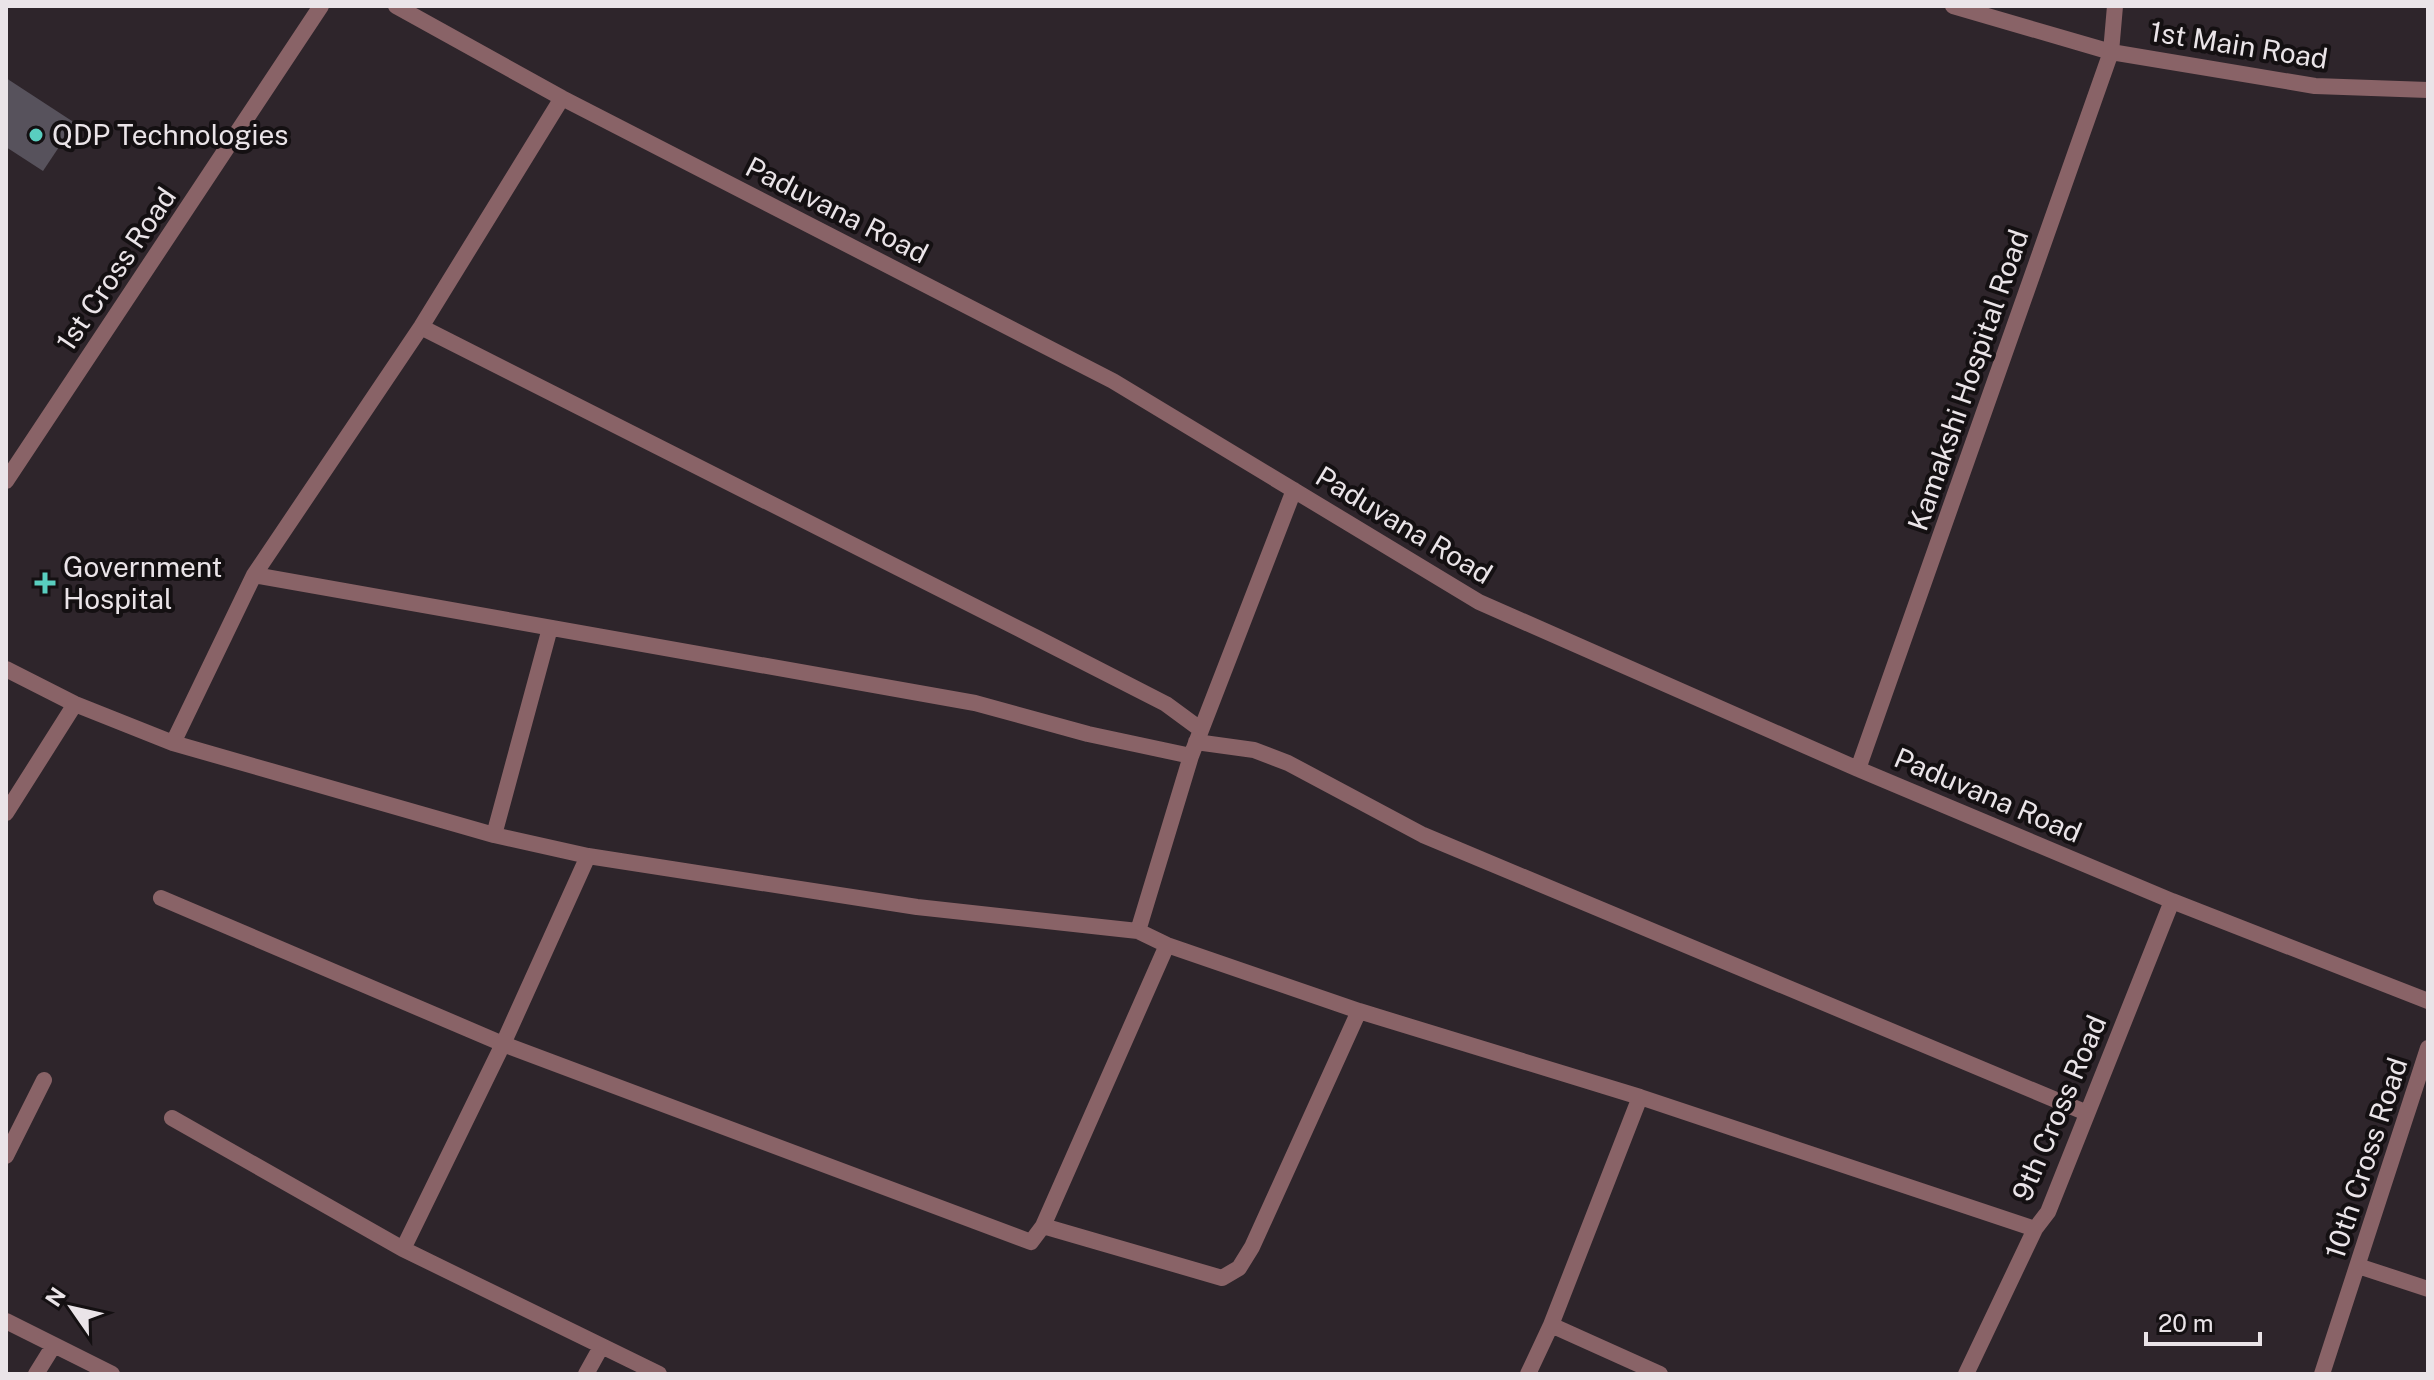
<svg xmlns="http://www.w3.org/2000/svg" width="2434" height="1380" viewBox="0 0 2434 1380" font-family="'Public Sans',sans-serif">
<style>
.building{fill:#57525c}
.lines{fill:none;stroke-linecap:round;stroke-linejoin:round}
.minor{stroke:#896367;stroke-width:16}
.poi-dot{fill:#59cebf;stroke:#141012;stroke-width:3}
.labels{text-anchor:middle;stroke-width:8;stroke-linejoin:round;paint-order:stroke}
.street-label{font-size:28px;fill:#eae4e8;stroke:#141012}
.poi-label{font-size:28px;fill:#eae4e8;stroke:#141012;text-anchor:start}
</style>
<rect width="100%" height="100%" fill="#2e252b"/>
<!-- building -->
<path class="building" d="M6,78L75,123L43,171L6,147Z"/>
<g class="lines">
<!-- minor -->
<path class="minor" d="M396,6L562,98L1113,381L1479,602L1858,769L2172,901L2428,1001
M1953,6L2111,52L2315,86L2428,90
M421,327L1037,638L1166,704L1200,729
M6,481L321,6
M254,575L975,703L1088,734L1191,756
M6,669L75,704L173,743L494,835L588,856L917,907L1138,931L1167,945L1359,1011L1640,1097L2035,1229
M1196,742L1254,750L1288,763L1423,835L2087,1113
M173,743L254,575L421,327L562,98
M1858,769L2111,52L2115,6
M6,813L75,704
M494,835L550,628
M161,898L503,1044L1031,1242L1043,1226L1167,945
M1138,931L1191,756L1294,490
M172,1118L403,1249L659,1374
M6,1156L44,1080
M1043,1226L1222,1278L1239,1268L1252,1247L1359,1011
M403,1249L503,1044L588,856
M2358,1266L2428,1289
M6,1321L112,1374
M1551,1325L1660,1374
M36,1374L54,1345
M586,1374L601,1347
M1528,1374L1551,1325L1640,1097
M1966,1374L2035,1229L2048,1212L2172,901
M2322,1374L2428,1048"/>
</g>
<!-- markers -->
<g class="poi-dot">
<circle cx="36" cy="135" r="8"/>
<path d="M41 571h8v8h8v8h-8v8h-8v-8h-8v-8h8z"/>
</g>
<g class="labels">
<!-- street labels -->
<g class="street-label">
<text transform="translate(2239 45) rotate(9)" y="10">1st Main Road</text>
<text transform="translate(837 210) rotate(27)" y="10">Paduvana Road</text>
<text transform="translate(116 269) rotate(-56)" y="10">1st Cross Road</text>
<text transform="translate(1968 380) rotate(-71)" y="10">Kamakshi Hospital Road</text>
<text transform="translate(1404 525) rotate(31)" y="10">Paduvana Road</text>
<text transform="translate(1988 795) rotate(23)" y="10">Paduvana Road</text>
<text transform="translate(2059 1108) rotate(-67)" y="10">9th Cross Road</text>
<text transform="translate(2366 1158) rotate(-72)" y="10">10th Cross Road</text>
</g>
<!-- poi labels -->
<g class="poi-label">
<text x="52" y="145">QDP Technologies</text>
<text x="63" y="577">Government<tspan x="63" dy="32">Hospital</tspan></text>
</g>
</g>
<!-- border -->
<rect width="2434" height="1380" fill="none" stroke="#eae4e8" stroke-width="16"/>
<!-- north arrow -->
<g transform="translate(72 1308) rotate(304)" stroke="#141012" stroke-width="6" paint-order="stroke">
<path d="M0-6L14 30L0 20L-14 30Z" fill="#eae4e8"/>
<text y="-12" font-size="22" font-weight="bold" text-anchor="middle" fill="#eae4e8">N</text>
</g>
<!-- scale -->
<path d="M2146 1332v12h114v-12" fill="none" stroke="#eae4e8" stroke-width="4"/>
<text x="2158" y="1332" font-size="24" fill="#eae4e8" stroke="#141012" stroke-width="6" paint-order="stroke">20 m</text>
</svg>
